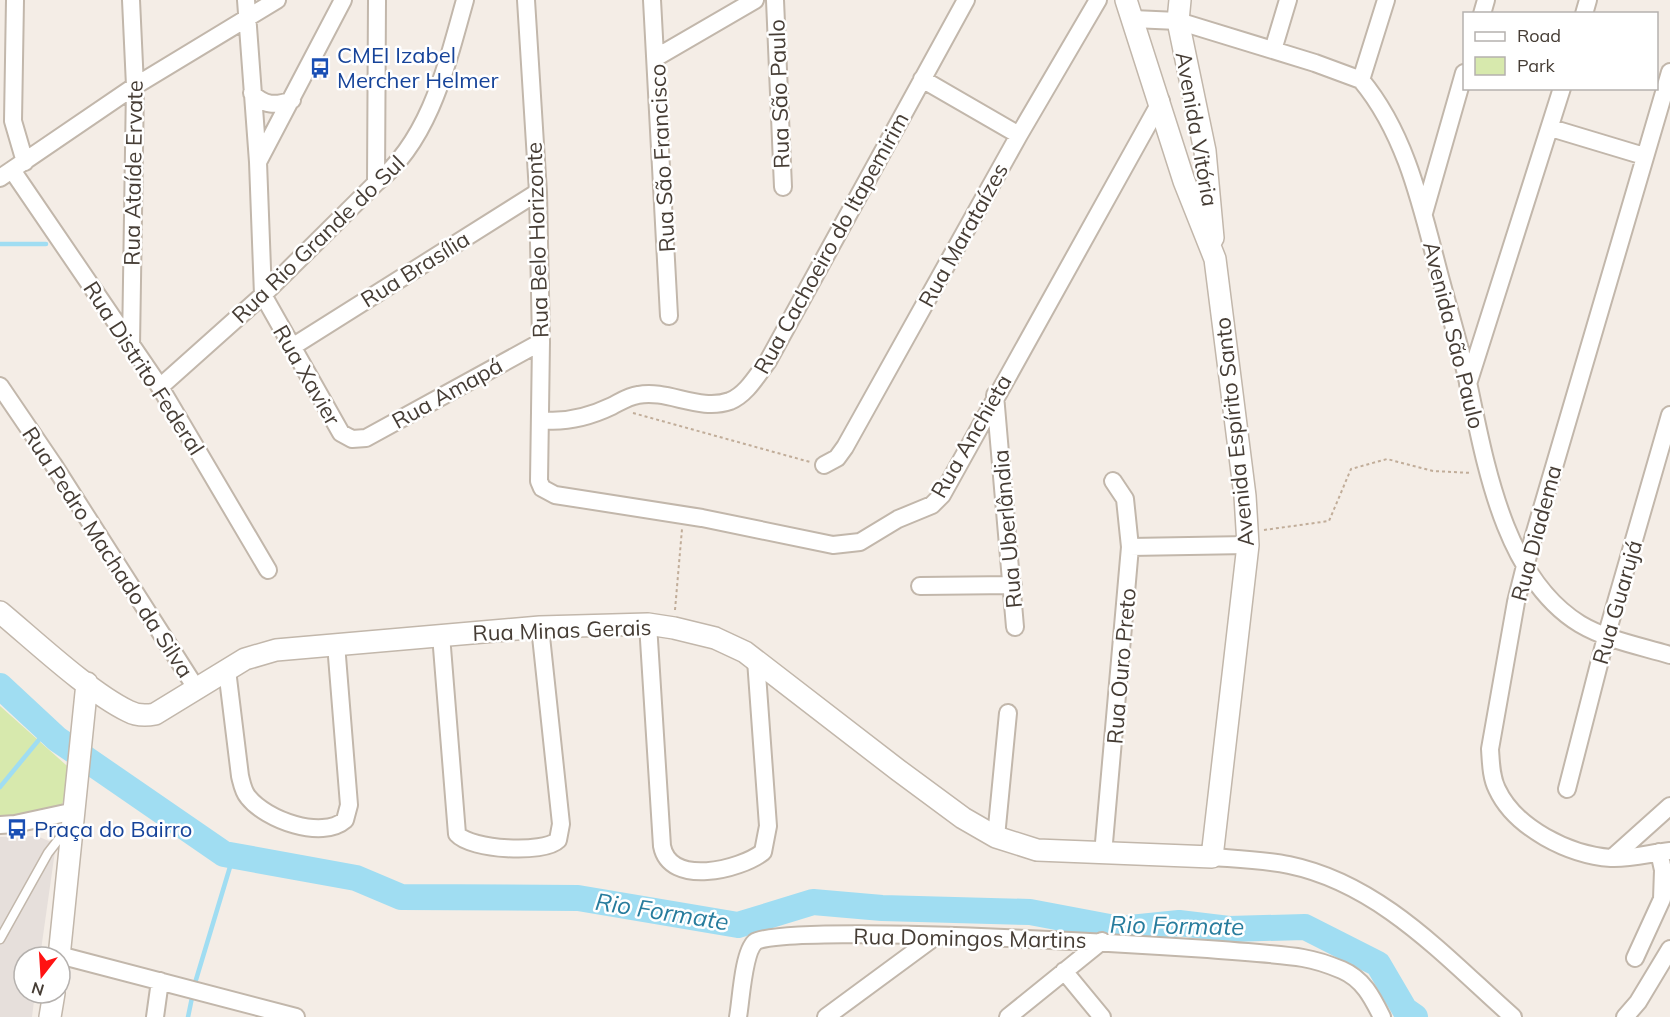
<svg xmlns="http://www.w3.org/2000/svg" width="1670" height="1017" viewBox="0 0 1670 1017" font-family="Mulish,sans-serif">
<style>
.industrial{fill:#e6dfdb}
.green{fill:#d7e9ad}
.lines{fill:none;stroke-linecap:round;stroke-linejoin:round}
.stream{stroke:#a0ddf2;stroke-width:4.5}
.river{stroke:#a0ddf2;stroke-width:26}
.service-casing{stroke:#c2b7ab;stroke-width:11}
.minor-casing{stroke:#c2b7ab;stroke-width:20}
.tertiary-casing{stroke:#c2b7ab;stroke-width:24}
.path{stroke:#c1ad99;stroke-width:2;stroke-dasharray:3 3;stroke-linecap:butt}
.service{stroke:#fff;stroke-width:8}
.minor{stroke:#fff;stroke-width:16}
.tertiary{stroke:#fff;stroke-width:21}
.labels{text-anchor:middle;stroke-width:5;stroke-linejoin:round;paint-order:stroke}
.transit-label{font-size:22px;fill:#164399;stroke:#fff;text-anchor:start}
.street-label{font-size:22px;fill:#463d35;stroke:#fff}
.water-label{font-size:24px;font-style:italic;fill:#277c9d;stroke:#fff}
</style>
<rect width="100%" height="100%" fill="#f4ede6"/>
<!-- industrial -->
<path class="industrial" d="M37,836L56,844L40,957H24V993H35L32,1017H0V837Z"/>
<!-- green -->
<path class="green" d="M0,706L75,773L74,786L59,808L0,818Z"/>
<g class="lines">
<!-- stream -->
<path class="stream" d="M0,244H46
M0,787L47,730
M188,1017L195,983L233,857"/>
<!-- river -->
<path class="river" d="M0,686L57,739L224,854L356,878L401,897L578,898L738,925L813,902L882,908L1030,912L1120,929L1179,923L1229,929L1305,927L1378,964L1405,1010L1415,1017"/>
<!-- service casing -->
<g class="service-casing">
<path id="service" d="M0,939L48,853L69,826"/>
</g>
<!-- minor casing -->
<g class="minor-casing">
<path id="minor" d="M15,0L13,121L25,162
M131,0L135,86L131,346
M246,0L258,162L263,295L341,433L352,439L366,438L541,342
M526,0L538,192L541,342L539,481L542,488L555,495L702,518L833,545L860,542L898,519L932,505L942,495L1161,101
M652,0L669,316
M775,0L783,187
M1482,14L1486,0
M1584,14L1588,0
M1133,19L1178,21L1315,63L1361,80C1407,135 1422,209 1440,277C1450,314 1461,350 1469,387C1486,467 1505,578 1580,624C1607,640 1640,646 1670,655
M1273,50L1288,0
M657,57L755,0
M1670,72L1525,566L1516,602L1490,749C1491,763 1491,777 1497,789C1515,828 1569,855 1611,858C1630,859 1651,853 1670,851
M922,79L1019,135
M1361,80L1386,0
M252,93C264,106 276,106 292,100
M1551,128L1644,156
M258,162L343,0
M12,170L160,387L268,570
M0,178L135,86L277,0
M376,183L377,0
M1424,213L1464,73
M292,347L538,192
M1468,384L1562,88
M0,386L53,464L196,688
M160,387L263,295L376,183C430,140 447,64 465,0
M995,395L1015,627
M540,420C565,423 589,417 612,406C620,402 629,396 638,395C668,389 699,412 730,401C747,394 757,375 768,361L966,0
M824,465L837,458L845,447L1019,135L1098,0
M1130,547L1248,545
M920,586L1013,585
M648,624L662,846C670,887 740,870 763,852L768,826L756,660
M441,635L457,834C471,850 544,854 558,840L561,824L540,627
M227,670L240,776C242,784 243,791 248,797C266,820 322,840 345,820L349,805L336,644
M1567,789L1606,637L1670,415
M0,825L15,824L75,811
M996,837L1008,713
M1103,854L1130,547L1125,499L1113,481
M1212,857C1238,859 1265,860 1289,865C1381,884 1446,958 1513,1017
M1612,858L1670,806
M59,955L296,1017
M1635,958L1662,899L1663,870L1659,852
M1064,971L1102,1017
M155,1017L160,981
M738,1017C741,1001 743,953 755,942C779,921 1244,948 1303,958C1315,960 1330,965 1342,970C1363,979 1372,997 1382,1017
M826,1017L936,936
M1008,1017L1102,941
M1625,1017L1638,1002L1670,949"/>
</g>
<!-- tertiary casing -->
<g class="tertiary-casing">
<path id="tertiary" d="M1180,0L1178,21L1205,151L1213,238
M0,612C35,641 89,692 128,711C137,716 145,716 155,714L245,659L276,650L540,627L648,624L674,628L715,638L745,652L898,770L963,818L996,837L1037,850L1212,857L1248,545L1245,496L1215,259L1184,181L1126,0
M59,957L87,683
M50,1017L54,993"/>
</g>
<!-- path -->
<path class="path" d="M633,413L810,462
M1264,530L1329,521L1351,469L1387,459L1433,471L1472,473
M675,610L682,529"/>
<!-- service -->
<use href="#service" class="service"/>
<!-- minor -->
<use href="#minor" class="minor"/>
<!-- tertiary -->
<use href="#tertiary" class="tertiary"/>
</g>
<!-- icons -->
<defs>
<g id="bus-bare" transform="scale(1.62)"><path d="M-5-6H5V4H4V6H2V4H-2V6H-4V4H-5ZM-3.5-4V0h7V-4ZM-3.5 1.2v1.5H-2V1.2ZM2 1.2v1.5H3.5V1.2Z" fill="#1a4fb4" stroke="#fff" stroke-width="2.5" paint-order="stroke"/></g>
</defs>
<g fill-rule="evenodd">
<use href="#bus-bare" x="320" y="68"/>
<use href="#bus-bare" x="17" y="829"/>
</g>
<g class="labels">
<!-- transit labels -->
<g class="transit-label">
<text x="337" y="63">CMEI Izabel<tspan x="337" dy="25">Mercher Helmer</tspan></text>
<text x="34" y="837">Praça do Bairro</text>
</g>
<!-- street labels -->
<g class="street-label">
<text transform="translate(779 94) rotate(-92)" y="8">Rua São Paulo</text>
<text transform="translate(1197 129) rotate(80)" y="8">Avenida Vitória</text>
<text transform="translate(662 158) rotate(-93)" y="8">Rua São Francisco</text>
<text transform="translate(133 173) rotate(-89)" y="8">Rua Ataíde Ervate</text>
<text transform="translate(963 235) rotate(-61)" y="8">Rua Marataízes</text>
<text transform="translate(318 239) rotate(-44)" y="8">Rua Rio Grande do Sul</text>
<text transform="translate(537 240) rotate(-92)" y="8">Rua Belo Horizonte</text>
<text transform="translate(831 243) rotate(-61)" y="8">Rua Cachoeiro do Itapemirim</text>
<text transform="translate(415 269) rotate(-32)" y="8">Rua Brasília</text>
<text transform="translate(1454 335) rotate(76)" y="8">Avenida São Paulo</text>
<text transform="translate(144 368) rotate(57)" y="8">Rua Distrito Federal</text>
<text transform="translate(307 375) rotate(60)" y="8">Rua Xavier</text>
<text transform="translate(447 393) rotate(-29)" y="8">Rua Amapá</text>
<text transform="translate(1234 432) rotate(-96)" y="8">Avenida Espírito Santo</text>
<text transform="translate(971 436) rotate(-60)" y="8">Rua Anchieta</text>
<text transform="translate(1007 529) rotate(-95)" y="8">Rua Uberlândia</text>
<text transform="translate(1536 533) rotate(-75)" y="8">Rua Diadema</text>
<text transform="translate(108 552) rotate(57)" y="8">Rua Pedro Machado da Silva</text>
<text transform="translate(1617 602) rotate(-74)" y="8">Rua Guarujá</text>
<text transform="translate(562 630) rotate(-2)" y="8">Rua Minas Gerais</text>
<text transform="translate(1121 666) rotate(-85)" y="8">Rua Ouro Preto</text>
<text transform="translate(970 938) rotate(1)" y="8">Rua Domingos Martins</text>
</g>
<!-- water labels -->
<g class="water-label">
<text transform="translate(662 912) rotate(9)" y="8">Rio Formate</text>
<text transform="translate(1177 926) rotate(1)" y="8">Rio Formate</text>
</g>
</g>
<!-- legend -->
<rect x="1463" y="12" width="195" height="78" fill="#ffffff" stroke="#b5b1ae" stroke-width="1.5"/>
<rect x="1475" y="32" width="30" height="9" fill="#ffffff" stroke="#b5b1ae" stroke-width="1.5"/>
<text x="1517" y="42" font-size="18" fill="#463d35">Road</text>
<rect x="1475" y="57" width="30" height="18" fill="#d7e9ad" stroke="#b5b1ae" stroke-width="1.5"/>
<text x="1517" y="72" font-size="18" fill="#463d35">Park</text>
<!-- north arrow -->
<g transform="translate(42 975) rotate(197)"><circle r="28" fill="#ffffff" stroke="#b5b1ae" stroke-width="1.5"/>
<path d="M0-4.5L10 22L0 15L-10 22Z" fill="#ff1212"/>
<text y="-9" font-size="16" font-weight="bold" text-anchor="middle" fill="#463d35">N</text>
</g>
</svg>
